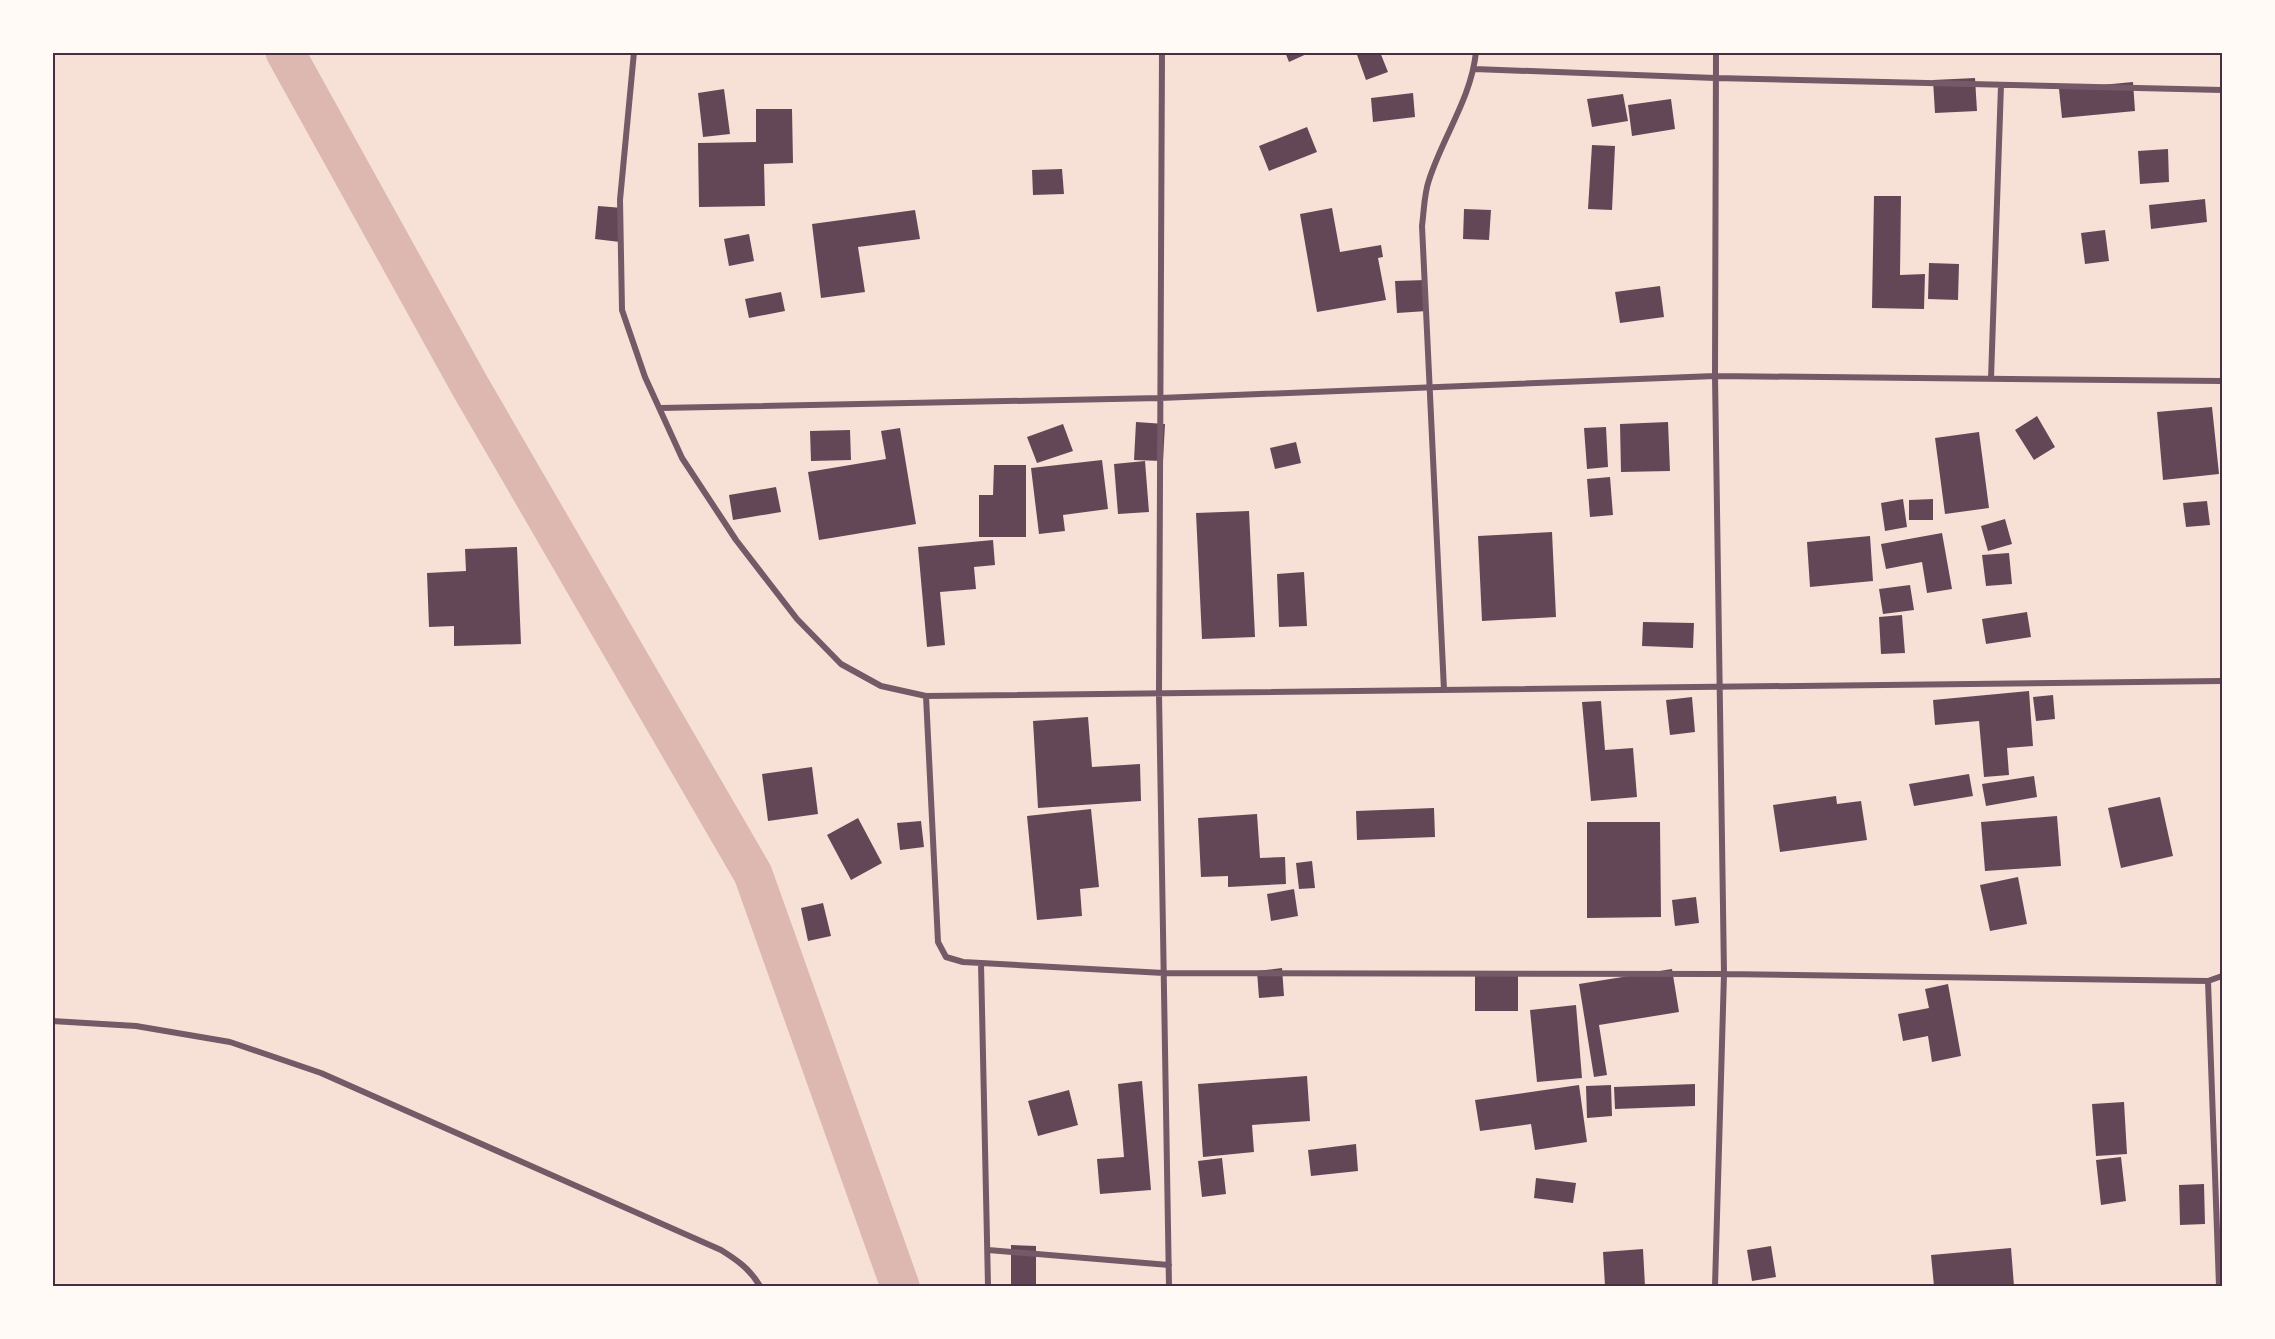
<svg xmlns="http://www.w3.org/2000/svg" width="2275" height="1339" viewBox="0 0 2275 1339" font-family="'Work Sans',sans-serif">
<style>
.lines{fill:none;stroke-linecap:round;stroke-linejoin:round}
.canal{stroke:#dcb8b0;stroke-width:39}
.building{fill:#644757}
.minor{stroke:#755966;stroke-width:6}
.neatline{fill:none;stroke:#4a2c40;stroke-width:2}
</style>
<rect width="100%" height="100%" fill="#f7e1d7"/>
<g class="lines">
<!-- canal -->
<path class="canal" d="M285,52L470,386L753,874L900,1286"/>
</g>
<!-- building -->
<path class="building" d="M1285,52H1311L1289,62Z
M1356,52H1380L1388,72L1366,80Z
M1975,78L1977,111L1935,113L1933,80Z
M2133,82L2135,111L2062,118L2059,89Z
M724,89L730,134L703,137L698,93Z
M1413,93L1415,117L1373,122L1371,98Z
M1623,94L1628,121L1592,127L1587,99Z
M1671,99L1675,129L1632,136L1628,105Z
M756,109H792L793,163L764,164L765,206L699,207L698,143L756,142Z
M1307,127L1317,152L1269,171L1259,146Z
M1592,145L1615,146L1612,210L1588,209Z
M2168,149L2169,182L2140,184L2138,151Z
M1062,169L1064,194L1033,195L1032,170Z
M1874,196H1901L1900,275L1925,274L1924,309L1872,308Z
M2205,199L2207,222L2151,229L2149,205Z
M598,206L623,208L620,242L595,239Z
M1332,208L1340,252L1381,245L1383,257L1378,258L1386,300L1317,312L1300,214Z
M1464,209L1491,210L1489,240L1463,239Z
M915,210L920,239L858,247L865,292L821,298L812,224Z
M2105,230L2109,261L2085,264L2081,233Z
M749,234L754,261L729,266L724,239Z
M1929,263L1959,264L1958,300L1928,299Z
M1426,280L1427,311L1397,313L1395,281Z
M1660,286L1664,317L1620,323L1615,292Z
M781,292L785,311L749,318L745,299Z
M2212,407L2219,474L2163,480L2157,412Z
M2037,416L2055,447L2034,460L2015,430Z
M1136,422L1165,424L1163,461L1134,460Z
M1668,422L1670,471L1621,472L1620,424Z
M1063,424L1073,451L1037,463L1027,437Z
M1606,427L1608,467L1587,469L1584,428Z
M900,428L916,524L819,540L808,472L886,459L881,431Z
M850,430L851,460L811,461L810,431Z
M1979,432L1989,508L1945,514L1935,438Z
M1296,442L1301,463L1275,469L1270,448Z
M1102,460L1108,509L1063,515L1065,531L1039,534L1031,468Z
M1145,461L1149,512L1118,514L1114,464Z
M994,465H1026V537H979V495H993Z
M1610,477L1613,515L1590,517L1587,479Z
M776,487L781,512L733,520L729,495Z
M1903,499L1907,527L1885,531L1881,503Z
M1933,499V520H1909V500Z
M2207,501L2210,525L2186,527L2183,503Z
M1249,511L1255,637L1202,639L1196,513Z
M2005,519L2012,544L1988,551L1981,526Z
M1552,532L1556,617L1482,621L1478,536Z
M1942,533L1952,589L1927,593L1922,562L1886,569L1881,544Z
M1870,536L1873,581L1810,587L1807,542Z
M993,540L995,565L974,567L976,589L940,592L945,645L927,647L918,547Z
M517,547L521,644L454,646V626L429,627L427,573L466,571L465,549Z
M2009,553L2012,584L1986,586L1982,555Z
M1304,572L1307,626L1279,627L1277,574Z
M1910,585L1914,610L1883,614L1879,589Z
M2027,612L2031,637L1986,644L1982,619Z
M1902,615L1905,653L1881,654L1879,617Z
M1643,622L1694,623L1693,648L1642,646Z
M2029,691L2033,746L2007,748L2009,775L1984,777L1979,721L1935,725L1933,700Z
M2053,695L2055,719L2036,721L2033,697Z
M1692,697L1695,732L1670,735L1666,700Z
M1601,701L1605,750L1633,748L1637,797L1591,801L1582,702Z
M1088,717L1092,767L1140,764L1141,801L1038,808L1033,721Z
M812,767L818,814L768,821L762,774Z
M1969,774L1973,796L1914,806L1909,784Z
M2034,776L2037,797L1986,806L1982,784Z
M1836,796L1837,804L1861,801L1867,840L1780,852L1773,805Z
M2160,797L2173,856L2121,868L2108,808Z
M1434,808L1435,837L1357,840L1356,811Z
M1091,809L1099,887L1080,889L1082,916L1037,920L1027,816Z
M1257,814L1260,858L1285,857L1286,884L1228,887V876L1201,877L1198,818Z
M2057,816L2061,866L1985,871L1981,822Z
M858,818L882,863L851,880L827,835Z
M921,821L924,847L900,850L897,823Z
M1587,822H1660L1661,917L1587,918Z
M1312,861L1315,888L1299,889L1296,863Z
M2018,877L2027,924L1990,931L1980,885Z
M1294,889L1298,916L1271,921L1267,894Z
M1696,897L1699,923L1675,926L1672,900Z
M823,903L831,936L808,941L801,908Z
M1282,968L1284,996L1259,998L1257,971Z
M1672,969L1679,1012L1599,1025L1607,1075L1594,1077L1579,984Z
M1475,975H1518V1011H1475Z
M1948,984L1961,1056L1932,1062L1928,1036L1903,1041L1898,1014L1929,1008L1925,989Z
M1576,1005L1582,1078L1537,1082L1530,1010Z
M1307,1076L1310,1121L1252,1125L1254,1152L1203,1157L1198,1084Z
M1142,1081L1151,1190L1100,1194L1097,1159L1124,1157L1118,1084Z
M1695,1084V1106L1615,1109L1614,1087Z
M1579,1085L1587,1142L1535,1150L1531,1124L1480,1131L1475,1100Z
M1611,1085L1612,1116L1587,1118L1586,1086Z
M1069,1090L1078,1125L1038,1136L1028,1101Z
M2124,1102L2127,1154L2096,1156L2092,1104Z
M1356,1144L1358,1171L1311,1176L1308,1150Z
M2121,1157L2126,1201L2101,1205L2096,1160Z
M1222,1158L1226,1194L1202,1197L1198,1161Z
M1536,1178L1576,1183L1573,1203L1534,1198Z
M2204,1184L2205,1224L2180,1225L2179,1185Z
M1011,1245L1036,1246V1286H1011Z
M1771,1246L1776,1277L1752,1281L1747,1250Z
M2011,1248L2014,1286H1934L1931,1255Z
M1643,1249L1645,1286H1605L1603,1252Z"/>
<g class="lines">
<!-- minor -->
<path class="minor" d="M634,52L620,200L622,310L645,377L682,458L736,540L797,619L841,664L881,686L926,696L2222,681
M1162,52L1159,694L1169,1286
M1474,69L1715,78L2222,90
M1991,379L2001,85
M660,408L1160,398L1715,376L2222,381
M1444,690L1422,226C1424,211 1424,194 1429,180C1443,136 1471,99 1476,52
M926,696L938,942L946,957L963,962L1164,973L1724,974L2208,981L2222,976
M981,963L988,1286
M2208,981L2219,1286
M52,1021L136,1026L230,1042L321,1073L721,1250C737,1260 750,1269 760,1286
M988,1250L1169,1265
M1715,1286L1724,974L1715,376L1716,52"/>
</g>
<!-- border -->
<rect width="2275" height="1339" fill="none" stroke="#fffaf5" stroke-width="108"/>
<rect x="54" y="54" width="2167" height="1231" class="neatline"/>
</svg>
